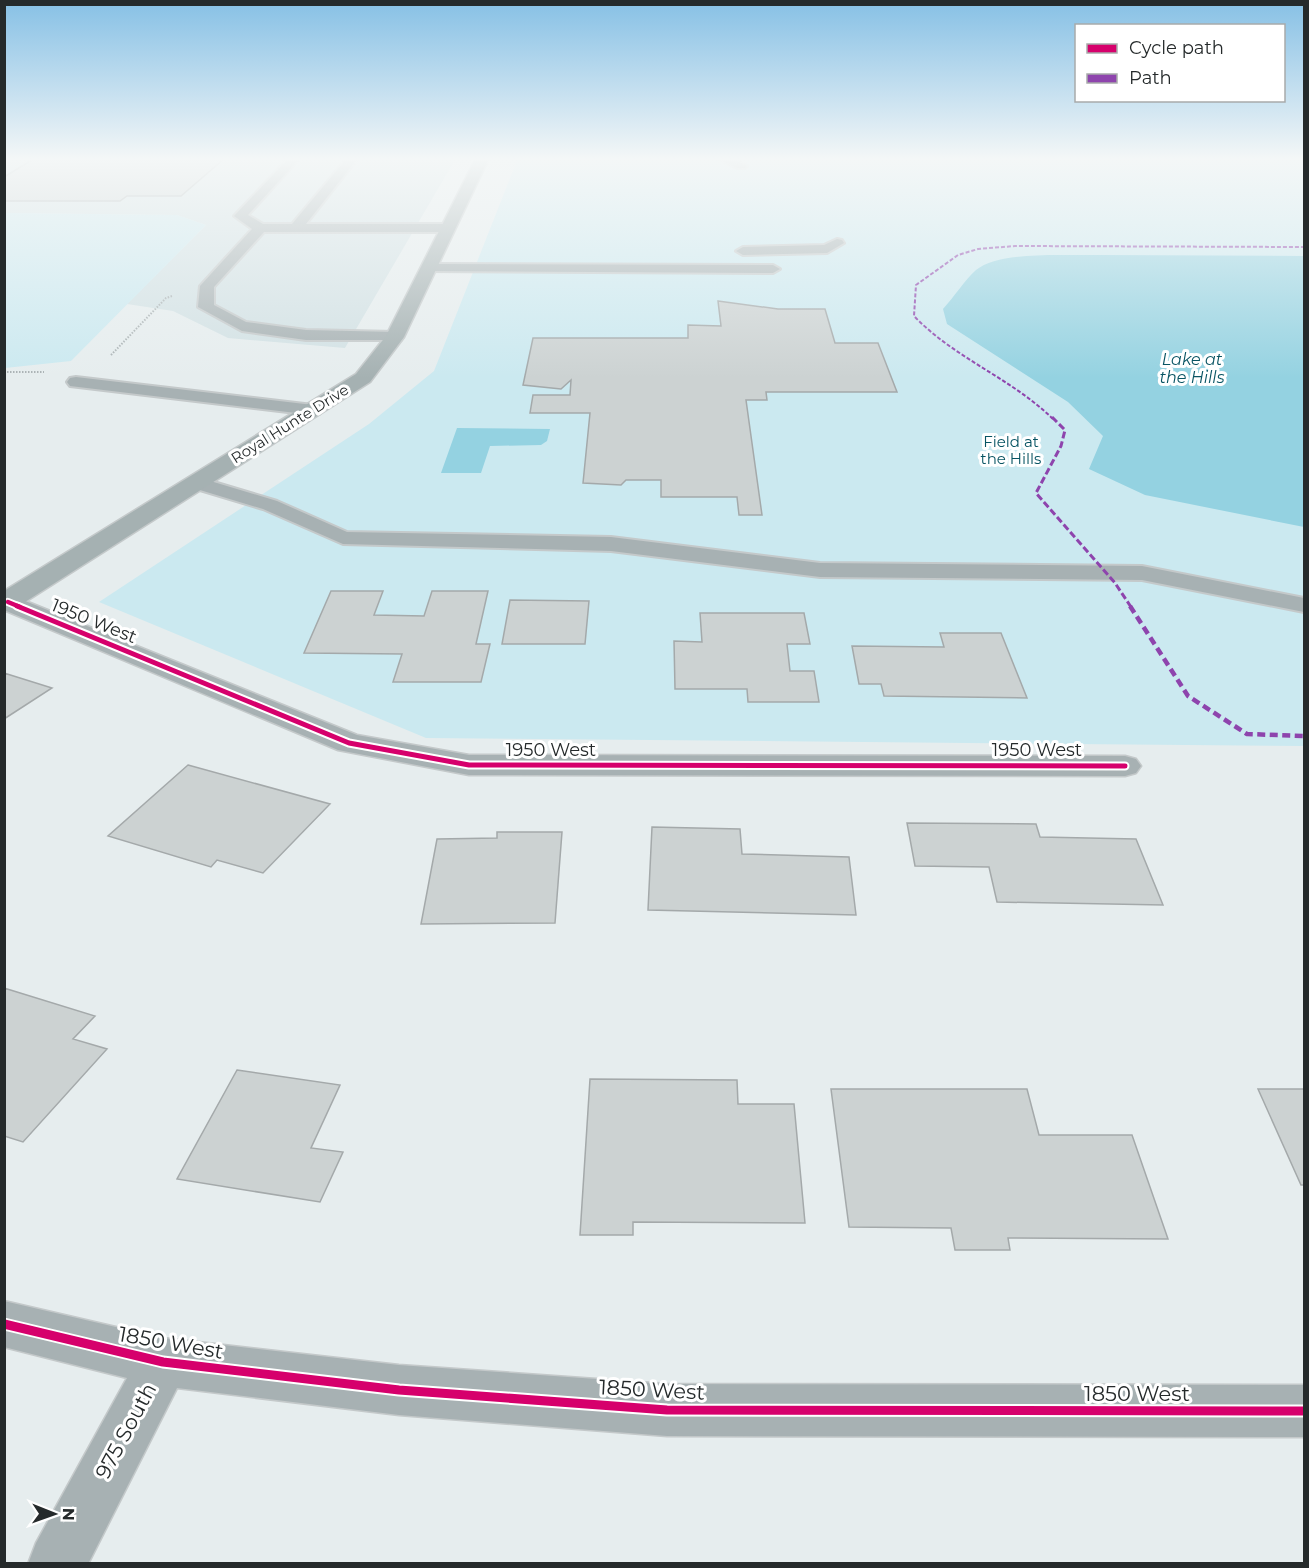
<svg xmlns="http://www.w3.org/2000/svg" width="1309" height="1568" viewBox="0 0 1309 1568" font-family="Montserrat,sans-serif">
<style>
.built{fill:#d2e1e4}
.green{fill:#cbe9f0}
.water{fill:#94d2e1}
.building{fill:#ccd2d2;stroke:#a4a9aa;stroke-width:1.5}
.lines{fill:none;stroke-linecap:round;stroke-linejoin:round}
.lane-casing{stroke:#c4c9ca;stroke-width:4}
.street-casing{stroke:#c4c9ca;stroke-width:3}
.secondary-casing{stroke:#c4c9ca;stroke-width:3}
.path{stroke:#aab2b4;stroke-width:2;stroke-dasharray:1.5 1.5;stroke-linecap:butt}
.lane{fill:#a7b1b3;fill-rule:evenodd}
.street{fill:#a7b1b3;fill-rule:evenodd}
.secondary{fill:#a5b1b2;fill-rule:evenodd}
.quiet-far2{stroke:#8e44ad;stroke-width:2;stroke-dasharray:4 2;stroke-linecap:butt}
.quiet-far1{stroke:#8e44ad;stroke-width:3;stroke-dasharray:7 3;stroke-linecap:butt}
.quiet{stroke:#8e44ad;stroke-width:4.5;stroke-dasharray:8 4.5;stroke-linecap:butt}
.cycleway-far2-casing{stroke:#fff;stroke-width:8}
.cycleway-far1-casing{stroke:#fff;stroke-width:9}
.cycleway-casing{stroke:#fff;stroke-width:13}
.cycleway-far2{stroke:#d6006c;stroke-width:4.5}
.cycleway-far1{stroke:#d6006c;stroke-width:5}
.cycleway{stroke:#d6006c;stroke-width:9}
.labels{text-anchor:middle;stroke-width:6;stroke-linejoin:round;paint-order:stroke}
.far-street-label{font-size:15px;fill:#252a2b;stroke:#fff}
.far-park-label{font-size:15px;fill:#065362;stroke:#fff}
.far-water-label{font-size:16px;font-style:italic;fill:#085463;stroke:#fff}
.street-label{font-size:18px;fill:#252a2b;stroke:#fff}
.near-street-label{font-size:21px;fill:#252a2b;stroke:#fff}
</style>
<rect width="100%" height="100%" fill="#e6edee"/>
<!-- built -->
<path class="built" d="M5,158H456L345,348L228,338L173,311L127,304L206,225L177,215L5,213Z"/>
<!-- green -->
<path class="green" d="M518,158H1304V746L426,738L99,602L369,424L434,371Z
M5,213L177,215L206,225L71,361L5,368Z"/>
<!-- water -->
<path class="water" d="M1099,255L1304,256V527L1145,495L1089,469L1103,436L1068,402L947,324L943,309C954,297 964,281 976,270C1000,250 1068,256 1099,255Z
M457,428L550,429L547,441L541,445L490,446L481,473H441Z"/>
<!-- building -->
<path class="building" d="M35,158H225L181,196H127L120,201H4V177Z
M718,301L778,309H825L835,343H878L897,392H766L767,400H746L762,515H739L737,497H661V480H626L621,485L583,483L590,413H530L533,395H570L571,380L561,389L523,385L533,338H688V325L721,326Z
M331,591H383L374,615L424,616L432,591H488L476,644H490L481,682H393L402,654L304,653Z
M510,600L589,601L585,644H502Z
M700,613H804L810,644H787L790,671H814L819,702H748L747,689H675L674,641L702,642Z
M940,633H1001L1027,698L884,696L881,684H859L852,646L944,647Z
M4,673L52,688L4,719Z
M188,765L330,804L263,873L217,860L211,867L108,836Z
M907,823L1036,824L1040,837L1136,839L1163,905L997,902L989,867L915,866Z
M652,827L740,829L742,854L849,857L856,915L648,910Z
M497,832H562L555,923L421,924L437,839L497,838Z
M4,988L95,1016L73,1039L107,1049L23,1142L4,1136Z
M237,1070L340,1085L311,1148L343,1152L320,1202L177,1179Z
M590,1079L737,1080L738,1104H794L805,1223L633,1222V1235H580Z
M831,1089H1027L1039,1135H1132L1168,1239L1008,1238L1010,1250H955L951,1228L849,1227Z
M1258,1089H1304V1185H1301Z"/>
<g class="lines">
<!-- lane casing -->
<g class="lane-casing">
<path id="lane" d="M289,158H300L248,215L263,224H292L347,158H358L306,224H448L454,228L448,232H264L214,287V305L246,322L306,330L395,332L403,337L401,340H306L242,331L198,307L200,286L252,229L234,216Z
M717,158H732L747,166L745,168H737Z
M837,239L842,240L844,243L827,253L743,255L736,251L743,247L824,245Z
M429,264L773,265L780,269L773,273L424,271L422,268L424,265Z
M76,377L313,405L319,406L322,410L319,414L313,415L70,386L67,382L70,378Z
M197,477L277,501L347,532L611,537L820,563L1142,566L1304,598V612L1142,580L820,577L611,551L343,544L263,509L190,487L187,483L190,479Z"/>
</g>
<!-- street casing -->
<g class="street-casing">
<path id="street" d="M8,594L357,735L469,755L1125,756L1136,759L1141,766L1136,773L1125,776L469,775L338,750L4,610V595Z
M4,1301L163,1338L399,1365L667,1384L1304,1385V1437L667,1436L399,1415L177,1388L88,1564H28L36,1543L127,1378L4,1347Z"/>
</g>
<!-- secondary casing -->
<g class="secondary-casing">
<path id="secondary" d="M476,158H489L404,337L370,382L14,609L4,611V591L356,374L386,336Z"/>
</g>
<!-- path -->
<path class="path" d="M111,355L166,298L172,296
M4,372H44"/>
<!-- lane -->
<use href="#lane" class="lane"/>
<!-- street -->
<use href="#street" class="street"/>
<!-- secondary -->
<use href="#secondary" class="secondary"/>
<!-- quiet-far2 -->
<path class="quiet-far2" d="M1053,419C1011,378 954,358 914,316L916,285L958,255L978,249L1015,246L1304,247"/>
<!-- quiet-far1 -->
<path class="quiet-far1" d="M1052,417L1065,430L1061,446L1036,493L1115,583L1131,607"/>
<!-- quiet -->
<path class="quiet" d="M1130,606L1188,696L1247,734L1304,736"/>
<!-- cycleway-far2 casing -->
<g class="cycleway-far2-casing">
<path id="cycleway-far2" d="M8,602L20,607"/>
</g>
<!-- cycleway-far1 casing -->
<g class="cycleway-far1-casing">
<path id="cycleway-far1" d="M17,606L349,743L469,765L1125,766"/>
</g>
<!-- cycleway casing -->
<g class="cycleway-casing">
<path id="cycleway" d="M4,1324L163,1362L399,1390L667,1410L1304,1411"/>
</g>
<!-- cycleway-far2 -->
<use href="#cycleway-far2" class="cycleway-far2"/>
<!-- cycleway-far1 -->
<use href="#cycleway-far1" class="cycleway-far1"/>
<!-- cycleway -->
<use href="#cycleway" class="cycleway"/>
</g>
<!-- sky -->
<linearGradient id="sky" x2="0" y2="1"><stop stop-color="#86c0e5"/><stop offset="0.42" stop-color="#f4f7f7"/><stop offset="1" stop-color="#f4f7f7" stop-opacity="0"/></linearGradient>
<rect width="1309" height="378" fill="url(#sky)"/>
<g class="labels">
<!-- far-street labels -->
<g class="far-street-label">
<text transform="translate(290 424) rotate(-32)" y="5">Royal Hunte Drive</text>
</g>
<!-- far-park labels -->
<g class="far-park-label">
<text x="1011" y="447">Field at<tspan x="1011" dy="17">the Hills</tspan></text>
</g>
<!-- far-water labels -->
<g class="far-water-label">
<text x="1192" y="365">Lake at<tspan x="1192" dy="18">the Hills</tspan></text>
</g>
<!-- street labels -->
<g class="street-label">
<text transform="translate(94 621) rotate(22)" y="6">1950 West</text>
<text x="551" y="756">1950 West</text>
<text x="1037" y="756">1950 West</text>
</g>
<!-- near-street labels -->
<g class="near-street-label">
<text transform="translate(171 1343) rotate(10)" y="7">1850 West</text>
<text transform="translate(652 1390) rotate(3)" y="7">1850 West</text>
<text x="1137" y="1401">1850 West</text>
<text transform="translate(126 1431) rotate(-62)" y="7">975 South</text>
</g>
</g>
<!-- border -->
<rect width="1309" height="1568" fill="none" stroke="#252a2b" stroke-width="12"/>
<!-- legend -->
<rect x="1075" y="24" width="210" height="78" fill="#ffffff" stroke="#a8aaaa" stroke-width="1.5"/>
<rect x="1087" y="44" width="30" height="9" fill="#d6006c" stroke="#a8aaaa" stroke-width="1.5"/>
<text x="1129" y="54" font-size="18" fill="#252a2b">Cycle path</text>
<rect x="1087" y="74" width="30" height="9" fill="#8e44ad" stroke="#a8aaaa" stroke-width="1.5"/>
<text x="1129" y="84" font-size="18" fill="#252a2b">Path</text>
<!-- north arrow -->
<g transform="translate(54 1514) rotate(91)" stroke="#ffffff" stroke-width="4.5" paint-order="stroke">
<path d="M0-4.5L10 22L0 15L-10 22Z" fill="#252a2b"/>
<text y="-9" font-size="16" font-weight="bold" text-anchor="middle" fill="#252a2b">N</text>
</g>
</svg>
